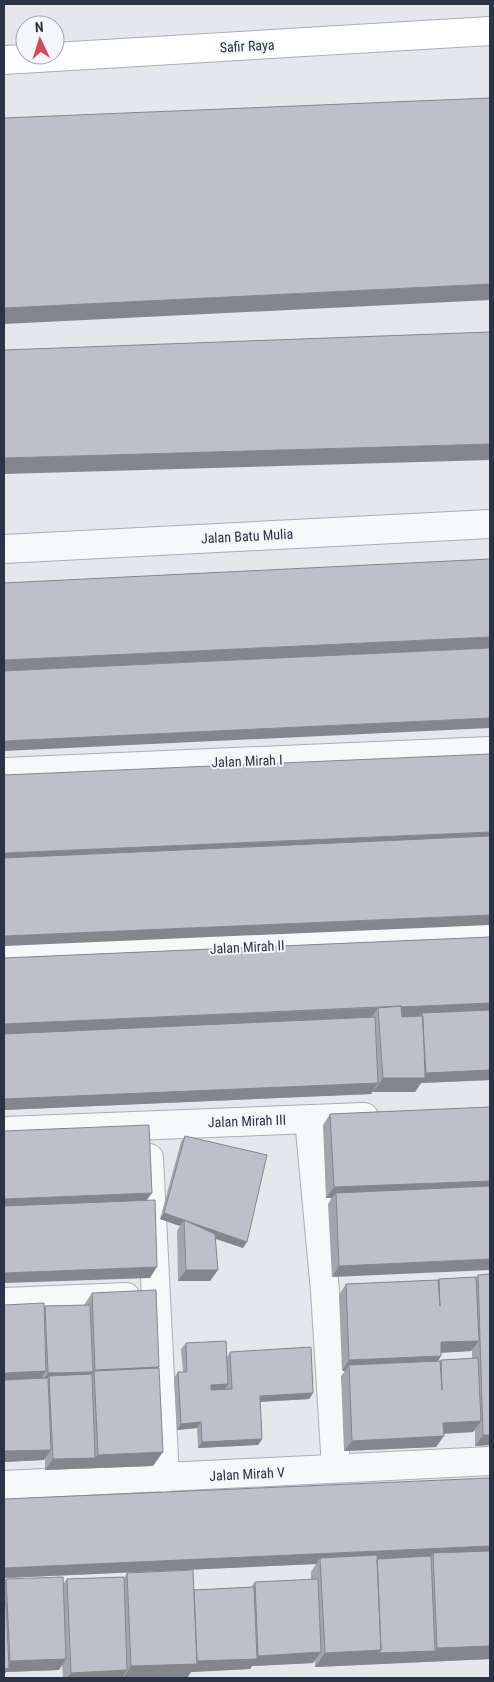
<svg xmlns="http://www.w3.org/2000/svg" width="494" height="1682" viewBox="0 0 494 1682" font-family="'Roboto Condensed',sans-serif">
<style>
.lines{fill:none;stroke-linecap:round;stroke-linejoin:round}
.street-casing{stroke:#a9aeb7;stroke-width:30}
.secondary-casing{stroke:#a9aeb7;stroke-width:30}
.street{stroke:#f7f8fa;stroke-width:28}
.secondary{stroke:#fff;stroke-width:28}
.wall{fill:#a1a5ae;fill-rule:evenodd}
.shaded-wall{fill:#83868d}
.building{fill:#bbc0ca;stroke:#83868d}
.labels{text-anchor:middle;stroke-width:4;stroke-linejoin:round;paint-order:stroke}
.street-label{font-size:14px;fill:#2b3445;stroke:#f4f6f9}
</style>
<rect width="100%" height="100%" fill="#e4e7ec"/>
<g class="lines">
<!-- street casing -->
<g class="street-casing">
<path id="street" d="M4,549L490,524
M4,772L490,751
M4,958L490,935
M309,1119L325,1291L336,1468
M4,1131L364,1117
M149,1158L165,1478
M4,1302L126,1297
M4,1485L490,1461"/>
</g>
<!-- secondary casing -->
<g class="secondary-casing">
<path id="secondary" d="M4,60L490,31"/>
</g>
<!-- street -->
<use href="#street" class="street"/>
<!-- secondary -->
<use href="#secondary" class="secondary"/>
</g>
<!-- wall -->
<path class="wall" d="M490,937V1080L421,1083L415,1092H373V1091L371,1094L4,1110V958Z
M490,1107L332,1277L328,1204L332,1198H326L323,1125L330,1114Z
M185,1136L243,1248L216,1239L210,1281H178L177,1231L180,1226L160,1219L181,1142Z
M490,1274V1445L475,1446V1430L473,1432L443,1434L436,1447L344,1451L341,1376L345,1371H342L339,1295L346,1284L438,1280L439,1279L476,1277L478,1275ZM472,1350V1358L441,1360L440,1361H438L441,1356V1353L471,1351Z
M92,1293L158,1368L153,1466L45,1470V1458L44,1460L4,1462L44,1308L45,1306L84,1305Z
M186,1343L227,1357L230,1352L313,1393L309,1399L260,1402L262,1439L258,1445L198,1448L197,1428L177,1430L174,1378L178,1372H183L181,1349Z
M490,1478V1659L315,1667V1661L313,1663L252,1666L250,1669L191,1672L187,1678H63L62,1665L59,1670L6,1672L4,1675V1583L6,1579L63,1584L67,1579L124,1578L127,1573L194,1590L251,1587L255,1582L311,1580V1572L316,1564L4,1578Z"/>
<!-- shaded-wall -->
<path class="shaded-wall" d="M490,284V300L4,324V308Z
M490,444V460L4,474V458Z
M490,637V648L4,671V660Z
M490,718V728L4,751V741Z
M490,832V842L4,864V853Z
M490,915V925L4,946V936Z
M490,1003V1013H422L420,1016L379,1018L378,1008L371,1018L4,1035V1024Z
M490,1070V1080L421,1083L415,1092H373L383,1078H422L426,1073Z
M378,1083L371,1094L4,1110V1099Z
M490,1181V1191L336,1193L332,1198H326L334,1187Z
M152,1193L144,1204L4,1209V1199Z
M164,1213L247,1242L243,1248L184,1228V1220L180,1226L160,1219Z
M490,1259V1270L332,1277L339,1266Z
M157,1267L150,1278L4,1283V1273Z
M186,1270H218L210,1281H178Z
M479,1341L471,1351L433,1353L441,1342Z
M441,1356L434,1367L349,1365L345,1371H342L349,1360Z
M159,1367L151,1378L94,1371L95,1370Z
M46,1371L39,1382L4,1384V1373Z
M93,1372L85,1382L49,1376L44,1384H40L48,1373Z
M228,1384L224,1390L207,1391L211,1385Z
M313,1393L309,1399L256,1402L260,1396Z
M481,1421L473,1432L435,1434L443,1423Z
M201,1422L197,1428L177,1430L181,1424Z
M483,1435H490V1445L475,1446Z
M444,1436L436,1447L344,1451L352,1441Z
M262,1439L258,1445L198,1448L202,1442Z
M51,1450L44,1460L4,1462V1451Z
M163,1452L153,1466L45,1470L53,1459L95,1458L98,1455Z
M490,1546V1557L433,1553L429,1559L320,1558L316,1564L4,1578V1568Z
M490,1646V1659L315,1667L325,1653L381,1650L435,1651L437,1648Z
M321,1652L313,1663L252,1666L250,1669L191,1672L187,1678H123L131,1666L196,1661L256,1659L258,1656Z
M66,1659L59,1670L6,1672L4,1675V1669H5L10,1661Z
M127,1670L122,1678H67L71,1673Z"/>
<!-- building -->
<path class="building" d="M490,98V284L4,308V118Z
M490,332V444L4,458V350Z
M490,559V637L4,660V583Z
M490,648V718L4,741V671Z
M490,754V832L4,853V775Z
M490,836V915L4,936V858Z
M490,937V1003L401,1007V1006L4,1024V958Z
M401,1006L402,1017L423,1016L425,1078H383L378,1008Z
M490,1010V1070L426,1073L422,1013Z
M375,1017L378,1083L4,1099V1034Z
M490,1107V1181L334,1187L330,1114Z
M149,1125L152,1193L4,1199V1131Z
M185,1136L267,1155L247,1242L164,1213Z
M490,1186V1259L339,1266L336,1193Z
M155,1200L157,1267L4,1273V1206Z
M184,1220L215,1234L218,1270H186Z
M490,1274V1435H483L478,1275Z
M476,1277L479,1341L441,1342V1356L349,1360L346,1284L438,1280L440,1306L439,1279Z
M156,1290L159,1367L95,1370L92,1293Z
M44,1303L46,1371L4,1373V1305Z
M90,1305L93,1372L48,1373L45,1306Z
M226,1341L228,1384L211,1385V1390L232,1389L230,1352L311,1347L313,1393L260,1396L262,1439L202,1442L201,1422L181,1424L178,1372H187L186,1343Z
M478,1358L481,1421L443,1423L444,1436L352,1441L349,1365L440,1361L442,1390L441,1360Z
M159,1368L163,1452L98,1455L94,1371Z
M92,1374L95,1458L53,1459L49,1376Z
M48,1378L51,1450L4,1451V1380Z
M490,1478V1546L4,1568V1499Z
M490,1551V1646L437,1648L433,1553Z
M377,1555L381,1650L325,1653L320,1558Z
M431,1556L435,1651L379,1653L381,1650L377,1559Z
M193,1570L197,1664L131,1666L127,1573Z
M63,1577L66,1659L10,1661L6,1579Z
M124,1577L127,1670L71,1673L67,1579Z
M318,1579L321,1652L258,1656L255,1582Z
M254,1587L257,1659L197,1661L194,1590Z
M6,1604L9,1668L4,1669V1605Z"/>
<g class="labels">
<!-- street labels -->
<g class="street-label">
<text transform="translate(247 46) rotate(-3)" y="5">Safir Raya</text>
<text transform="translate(247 536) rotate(-3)" y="5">Jalan Batu Mulia</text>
<text transform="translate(247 761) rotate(-2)" y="5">Jalan Mirah I</text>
<text transform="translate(247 947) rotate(-3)" y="5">Jalan Mirah II</text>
<text transform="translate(247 1121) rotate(-2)" y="5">Jalan Mirah III</text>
<text transform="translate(247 1474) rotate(-3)" y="5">Jalan Mirah V</text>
</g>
</g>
<!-- border -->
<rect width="494" height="1682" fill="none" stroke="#2b3445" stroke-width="10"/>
<!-- north arrow -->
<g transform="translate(40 40) rotate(356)"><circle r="24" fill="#f4f6f9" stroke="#a4a8b1"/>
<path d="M0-4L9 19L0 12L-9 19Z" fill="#d1495b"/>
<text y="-8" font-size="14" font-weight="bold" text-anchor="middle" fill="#2b3445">N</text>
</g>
</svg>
